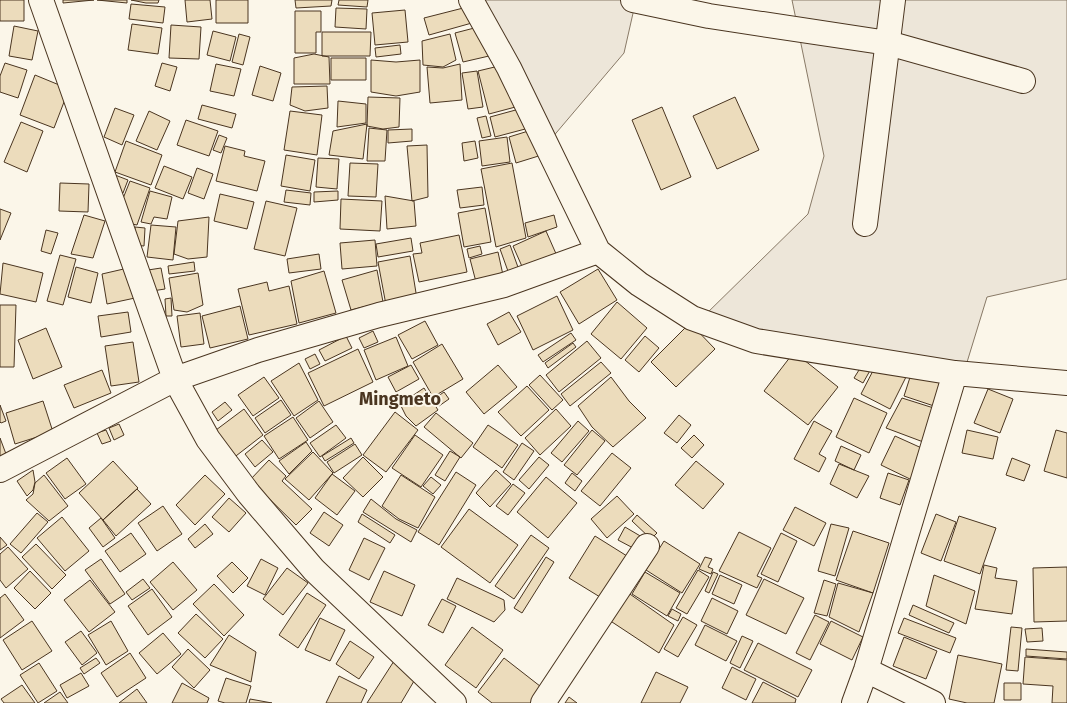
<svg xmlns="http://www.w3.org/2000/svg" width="1067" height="703" viewBox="0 0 1067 703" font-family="'Fira Sans',sans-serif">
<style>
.green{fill:#ede6d9;stroke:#887966}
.building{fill:#ecdcbc;stroke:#4a3520}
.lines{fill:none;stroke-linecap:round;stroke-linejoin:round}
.minor-casing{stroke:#4a3520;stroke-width:26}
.minor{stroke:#fbf6e9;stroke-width:24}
.labels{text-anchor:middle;stroke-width:4;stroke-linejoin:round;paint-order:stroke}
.neighbourhood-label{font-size:18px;font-weight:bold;fill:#4a3520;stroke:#fbf6e9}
</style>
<rect width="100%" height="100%" fill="#fbf6e9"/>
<!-- green -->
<path class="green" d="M478,0H636L624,53L551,139Z
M792,0H1067V279L987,297L964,372L769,339L702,318L808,214L824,156Z"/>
<!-- building -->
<path class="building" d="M0,0H24V21H0Z
M63,0H94L63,3Z
M97,0H127V3Z
M131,0H159L158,3H146Z
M185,0H210L212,19L187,22Z
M216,0H248V23H216Z
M295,0H332L331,6L296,8Z
M339,0H368L367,7L338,5Z
M131,4L165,7L163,23L129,19Z
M475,5L479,21L429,35L424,18Z
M336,8L367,9L366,29L335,27Z
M405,10L408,42L375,45L372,13Z
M295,11H321V32H316V53H295Z
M132,24L162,28L158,54L128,50Z
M171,25L201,27L199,59L169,58Z
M14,26L38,31L32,60L9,56Z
M482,26L489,56L463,62L455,33Z
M213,31L236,37L230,61L207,55Z
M322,32H371L370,56H322Z
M239,34L250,37L243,65L232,62Z
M450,34L456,60L443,67L423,65L422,41Z
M400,45L401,54L376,57L375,48Z
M314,54L329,57L330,84H294V58Z
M331,58H366V80H331Z
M371,60L396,62L420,60V92L396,96L371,92Z
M5,63L27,70L18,98L0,92V76Z
M162,63L177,67L170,91L155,86Z
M216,64L241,69L234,96L210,91Z
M460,64L462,100L430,103L427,67L443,68Z
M503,65L523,105L489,114L478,71Z
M260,66L281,73L273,101L252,95Z
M477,71L483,107L468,109L462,73Z
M35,75L69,89L54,128L20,115Z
M327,86L328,108L305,111L290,105L292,87Z
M368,97L400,98L399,127L383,129L367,126Z
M735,97L759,150L717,169L693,116Z
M338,101L366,104V123L337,127Z
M202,105L236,114L232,128L198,119Z
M662,107L691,177L661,190L632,120Z
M115,108L134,115L122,145L104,137Z
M523,108L529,128L495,137L490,117Z
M149,111L170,121L157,150L136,141Z
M290,111L322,115L317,155L284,150Z
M486,116L491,136L482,138L477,118Z
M186,120L218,131L209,156L177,145Z
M21,122L43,131L27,172L4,162Z
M367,124L363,159L329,155L333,131Z
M369,128L387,130L385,161H367Z
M538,128L545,154L516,163L509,137Z
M412,129V141L388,143V130Z
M219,135L227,138L221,153L213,150Z
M507,137L510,162L482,166L479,141Z
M126,141L162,155L151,185L115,172Z
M475,141L478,158L464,161L462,143Z
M427,145L428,197L412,201L407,146Z
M225,146L245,151L244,156L265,161L257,191L216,181Z
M286,155L315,160L310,191L281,186Z
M318,158L339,159L337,189L316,187Z
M350,163L378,164L376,197L348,196Z
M512,163L526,238L496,247L481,169Z
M164,166L192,177L183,199L155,188Z
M197,168L213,174L204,199L188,193Z
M115,175L128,180L123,193L110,187Z
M130,181L150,188L137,225L132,224L120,206Z
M60,183L89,184L88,212L59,211Z
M482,187L484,205L460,208L457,190Z
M286,190L311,193L310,205L284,202Z
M150,191L172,197L167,219L154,217L151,224L141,222Z
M338,191V200L314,202V192Z
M220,194L254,202L247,229L214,221Z
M385,196L414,201L416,226L387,229Z
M341,199L382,201L380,231L340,229Z
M266,201L297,208L285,256L254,249Z
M485,208L491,242L464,247L458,213Z
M0,209L11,213L0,240Z
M84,215L105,221L93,258L71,254Z
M554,215L557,227L528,237L525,223Z
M209,217L207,257L188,259L174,254L178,221Z
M151,225L176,227L173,260L147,257Z
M135,227L145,228L144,246L134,245Z
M46,230L58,233L51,254L41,251Z
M546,231L557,256L524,271L513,246Z
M459,235L467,272L419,282L413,254L422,253L420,243Z
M411,238L413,251L378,257L376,244Z
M375,240L377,266L342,269L340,243Z
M510,245L519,270L509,274L500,249Z
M480,246L482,254L469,258L467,249Z
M498,252L503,275L476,282L470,259Z
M319,254L321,269L289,273L287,259Z
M60,255L76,259L63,305L47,301Z
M410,256L417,299L386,305L378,262Z
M194,262L195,271L169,274L168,266Z
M3,263L43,273L36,302L0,294Z
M76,267L98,273L91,303L68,297Z
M128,268L135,298L107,304L102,274Z
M161,268L165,289L152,291L148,270Z
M598,269L617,300L579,324L560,292Z
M377,270L383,302L351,310L342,280Z
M324,271L336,313L299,323L291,281Z
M198,273L203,305L187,312L174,310L169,278Z
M267,282L269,291L289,286L297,324L249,335L238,289Z
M557,296L573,330L533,350L517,316Z
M171,298L172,316H166L165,299Z
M617,302L647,328L621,359L591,334Z
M0,305H16L14,367H0Z
M240,306L248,339L210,348L202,316Z
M128,312L131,332L101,337L98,316Z
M509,312L521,332L498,345L487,324Z
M200,313L204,344L181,347L177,316Z
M425,321L438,345L412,359L398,335Z
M690,323L715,349L676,387L651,362Z
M46,328L62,367L33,379L18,340Z
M373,331L378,342L364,348L359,338Z
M571,333L576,340L543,362L538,355Z
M346,336L352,348L325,361L319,350Z
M645,336L659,348L639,372L625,360Z
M396,337L408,366L376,380L364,350Z
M587,341L601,358L559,392L546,375Z
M133,342L139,382L111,386L105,346Z
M573,343L576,347L548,368L545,363Z
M442,344L463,379L433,397L413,362Z
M358,349L373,382L324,406L308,373Z
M794,352L838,387L808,425L764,391Z
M315,354L320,364L310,369L305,359Z
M601,362L611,373L570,406L561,394Z
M864,362L872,367L863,383L854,378Z
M299,363L318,400L294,416L271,381Z
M877,363L906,377L890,409L861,394Z
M411,365L419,379L396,392L388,377Z
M498,365L517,387L484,414L466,392Z
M913,368L946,379L937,407L904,396Z
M102,370L111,393L74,408L64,385Z
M540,375L563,400L552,410L529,385Z
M264,377L279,398L253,416L238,395Z
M611,377L629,401L646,418L613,447L592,427L578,406Z
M527,386L549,410L521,436L498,412Z
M424,388L438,410L416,426L406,416L400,404Z
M988,389L1013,399L1000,433L974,423Z
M444,392L449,399L439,406L434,399Z
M854,398L887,413L869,453L836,437Z
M902,398L940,410L926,443L886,428Z
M281,400L291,415L265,433L255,418Z
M43,401L53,432L15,444L6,413Z
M319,401L333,422L310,438L296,418Z
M225,402L232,410L218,421L212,412Z
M0,405L6,421L1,423L0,422Z
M244,409L263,435L232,459L212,433Z
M556,409L571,426L540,455L525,438Z
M395,412L418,430L386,472L363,455Z
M436,413L473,443L461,458L424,427Z
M679,415L691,425L677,443L664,433Z
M293,417L308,440L279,459L264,436Z
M578,421L589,431L562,462L551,453Z
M814,421L832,431L819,454L826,458L819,472L794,459Z
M119,424L124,435L114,440L109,428Z
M336,425L346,438L320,457L310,443Z
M488,425L518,445L502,468L473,447Z
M106,430L111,441L102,444L97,433Z
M592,430L605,441L577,475L564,465Z
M967,430L998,437L993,459L962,453Z
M1056,430L1067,433V478L1044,471Z
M415,435L443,455L421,487L392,468Z
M694,435L704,445L692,458L681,448Z
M895,436L926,450L912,480L881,465Z
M0,438L6,454L0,457Z
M351,438L354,443L325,461L322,456Z
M262,440L273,452L255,467L245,454Z
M306,442L312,451L289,474L279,461Z
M522,443L534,451L514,480L503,472Z
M355,444L362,455L334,473L327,462Z
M841,446L861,455L854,470L835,461Z
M450,451L460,457L445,481L435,475Z
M313,452L333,473L309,500L285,479Z
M612,453L631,468L600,506L581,491Z
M363,457L383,477L363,497L343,478Z
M539,457L549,465L529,489L519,480Z
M67,458L86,484L65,499L46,473Z
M1012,458L1030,465L1024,481L1006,475Z
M269,460L286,476L282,481L312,509L296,525L250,480Z
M113,461L138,488L103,520L79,493Z
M696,461L724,484L703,509L675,485Z
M839,464L869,476L857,498L830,484Z
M33,470L35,482L33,490L27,496L17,481Z
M496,470L511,484L490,507L476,493Z
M456,472L476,485L439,545L418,532Z
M572,473L582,481L575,491L565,483Z
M888,473L909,480L900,505L880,498Z
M332,474L355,491L337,515L315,498Z
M44,475L68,506L49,521L26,500L33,494L35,483Z
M205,475L225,494L195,525L176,505Z
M401,475L435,497L418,528L399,519L382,506Z
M431,477L441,485L433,494L423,486Z
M546,477L577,503L548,538L517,512Z
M513,484L525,493L508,515L496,506Z
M137,489L151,504L116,536L103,520Z
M617,496L634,514L607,538L591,519Z
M229,498L246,513L229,532L212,517Z
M371,499L396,519L417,530L411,542L363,512Z
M163,506L182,534L157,551L138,523Z
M795,507L826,523L814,546L783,530Z
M469,509L518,545L490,583L441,547Z
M324,512L343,525L329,546L310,533Z
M37,513L48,522L21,553L10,544Z
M362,514L395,535L390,543L358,522Z
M936,514L956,522L941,561L921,553Z
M637,515L657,533L651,539L632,521Z
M959,516L996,528L980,574L944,561Z
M62,517L89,551L65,571L37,538Z
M101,518L115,538L103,547L89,528Z
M205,524L213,534L195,548L188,539Z
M831,524L849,528L835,576L818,571Z
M625,527L642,537L635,549L618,540Z
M853,531L889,543L873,593L836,580Z
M739,532L771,548L757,576L762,578L757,588L719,571Z
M131,533L146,554L120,572L105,551Z
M781,533L797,541L778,582L761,574Z
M531,535L549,548L514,599L495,586Z
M595,536L627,556L600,597L569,578Z
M0,537L7,545L0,550Z
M364,538L385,548L369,580L349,570Z
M664,541L700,564L682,593L646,570Z
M36,544L66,575L52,589L22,557Z
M8,547L28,569L6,588L0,580V554Z
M546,557L554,562L522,613L514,608Z
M705,557L712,559L708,567L713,569L711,574L699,569Z
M101,559L125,594L110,604L85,570Z
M261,559L278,568L265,595L247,586Z
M173,562L197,590L173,610L150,582Z
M232,562L248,578L233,593L217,576Z
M984,565L997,568L995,578L1017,581L1012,614L975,609Z
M1067,567V621L1034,622L1033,568Z
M287,568L308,583L283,615L263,599Z
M698,570L709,577L687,614L676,608Z
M30,571L51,593L35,609L14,588Z
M384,571L415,585L402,616L370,602Z
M645,572L680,593L667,616L632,594Z
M713,572L718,574L709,593L705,591Z
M720,575L742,585L734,604L712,594Z
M934,575L975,591L966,624L926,606Z
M457,578L504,600L505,610L494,622L447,599Z
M143,579L150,588L132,600L126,592Z
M764,579L804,598L786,634L746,615Z
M90,580L115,612L89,632L64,600Z
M824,580L836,584L827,616L814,613Z
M838,583L873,593L859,632L829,617Z
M214,584L244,615L224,636L193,604Z
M152,589L172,617L148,635L128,606Z
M627,592L674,625L659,653L609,620Z
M307,593L326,605L298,648L279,635Z
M5,594L24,620L0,638V598Z
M712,598L738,611L727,634L701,621Z
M442,599L456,606L443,633L428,625Z
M913,605L954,623L949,633L909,615Z
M672,609L681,614L678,621L668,616Z
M196,614L223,639L205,658L178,633Z
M815,615L829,622L810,660L796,653Z
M683,617L697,625L678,657L664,649Z
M320,618L345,630L330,661L305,650Z
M904,618L956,638L950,653L898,633Z
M32,621L52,651L22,670L3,640Z
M111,621L128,651L106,665L88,635Z
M831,621L863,637L852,660L820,644Z
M705,625L737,641L726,661L695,645Z
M472,627L503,650L476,688L445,665Z
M1011,627L1022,628L1018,671L1006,670Z
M1042,628L1043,641L1027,642L1025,629Z
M81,631L97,653L82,665L65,642Z
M163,633L181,654L157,674L139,653Z
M229,635L256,652L251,682L210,665Z
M742,636L753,641L740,668L730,663Z
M904,637L937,651L926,679L893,666Z
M350,641L374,657L359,679L336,664Z
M758,643L812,670L798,697L744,670Z
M188,649L210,670L194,688L172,667Z
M1026,649L1067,652V659L1026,656Z
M130,653L146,678L117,697L101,673Z
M958,655L1002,664L994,703H967L949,699Z
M1025,657L1067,660V703H1052L1053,686L1023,684Z
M96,658L100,663L84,674L80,668Z
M504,658L545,690L536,703H492L478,692Z
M394,661L417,676L401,703H367Z
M39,663L57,691L38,703L20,675Z
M732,667L756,679L746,700L722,688Z
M656,672L688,687L680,703H641Z
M81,673L89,686L67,698L60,685Z
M339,676L367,690L361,703H326Z
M226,678L251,686L246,703H225L218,701Z
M763,682L796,699L795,703H752Z
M182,683L209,698L207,703H172Z
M1004,683H1021V700H1004Z
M22,685L35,703H4L1,699Z
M137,689L147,703H119Z
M60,692L68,703H44Z
M569,697L577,703H565Z
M250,699L272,703H249Z"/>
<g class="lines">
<!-- minor casing -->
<g class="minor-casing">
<path id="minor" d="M41,0L175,379L208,439L249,494L314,570L454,703
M471,0L509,68L598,251L639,284L692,318L756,341L955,373L1067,383
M633,0L709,16L888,43L1023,81
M865,224L893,0
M0,470L175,379L258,350L379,315L504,285L598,251
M866,670L933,703
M543,703L647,546
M854,703L866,670L955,373"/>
</g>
<!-- minor -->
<use href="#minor" class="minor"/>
</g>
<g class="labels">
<!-- neighbourhood labels -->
<g class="neighbourhood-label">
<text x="400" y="405">Mingmeto</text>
</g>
</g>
</svg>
